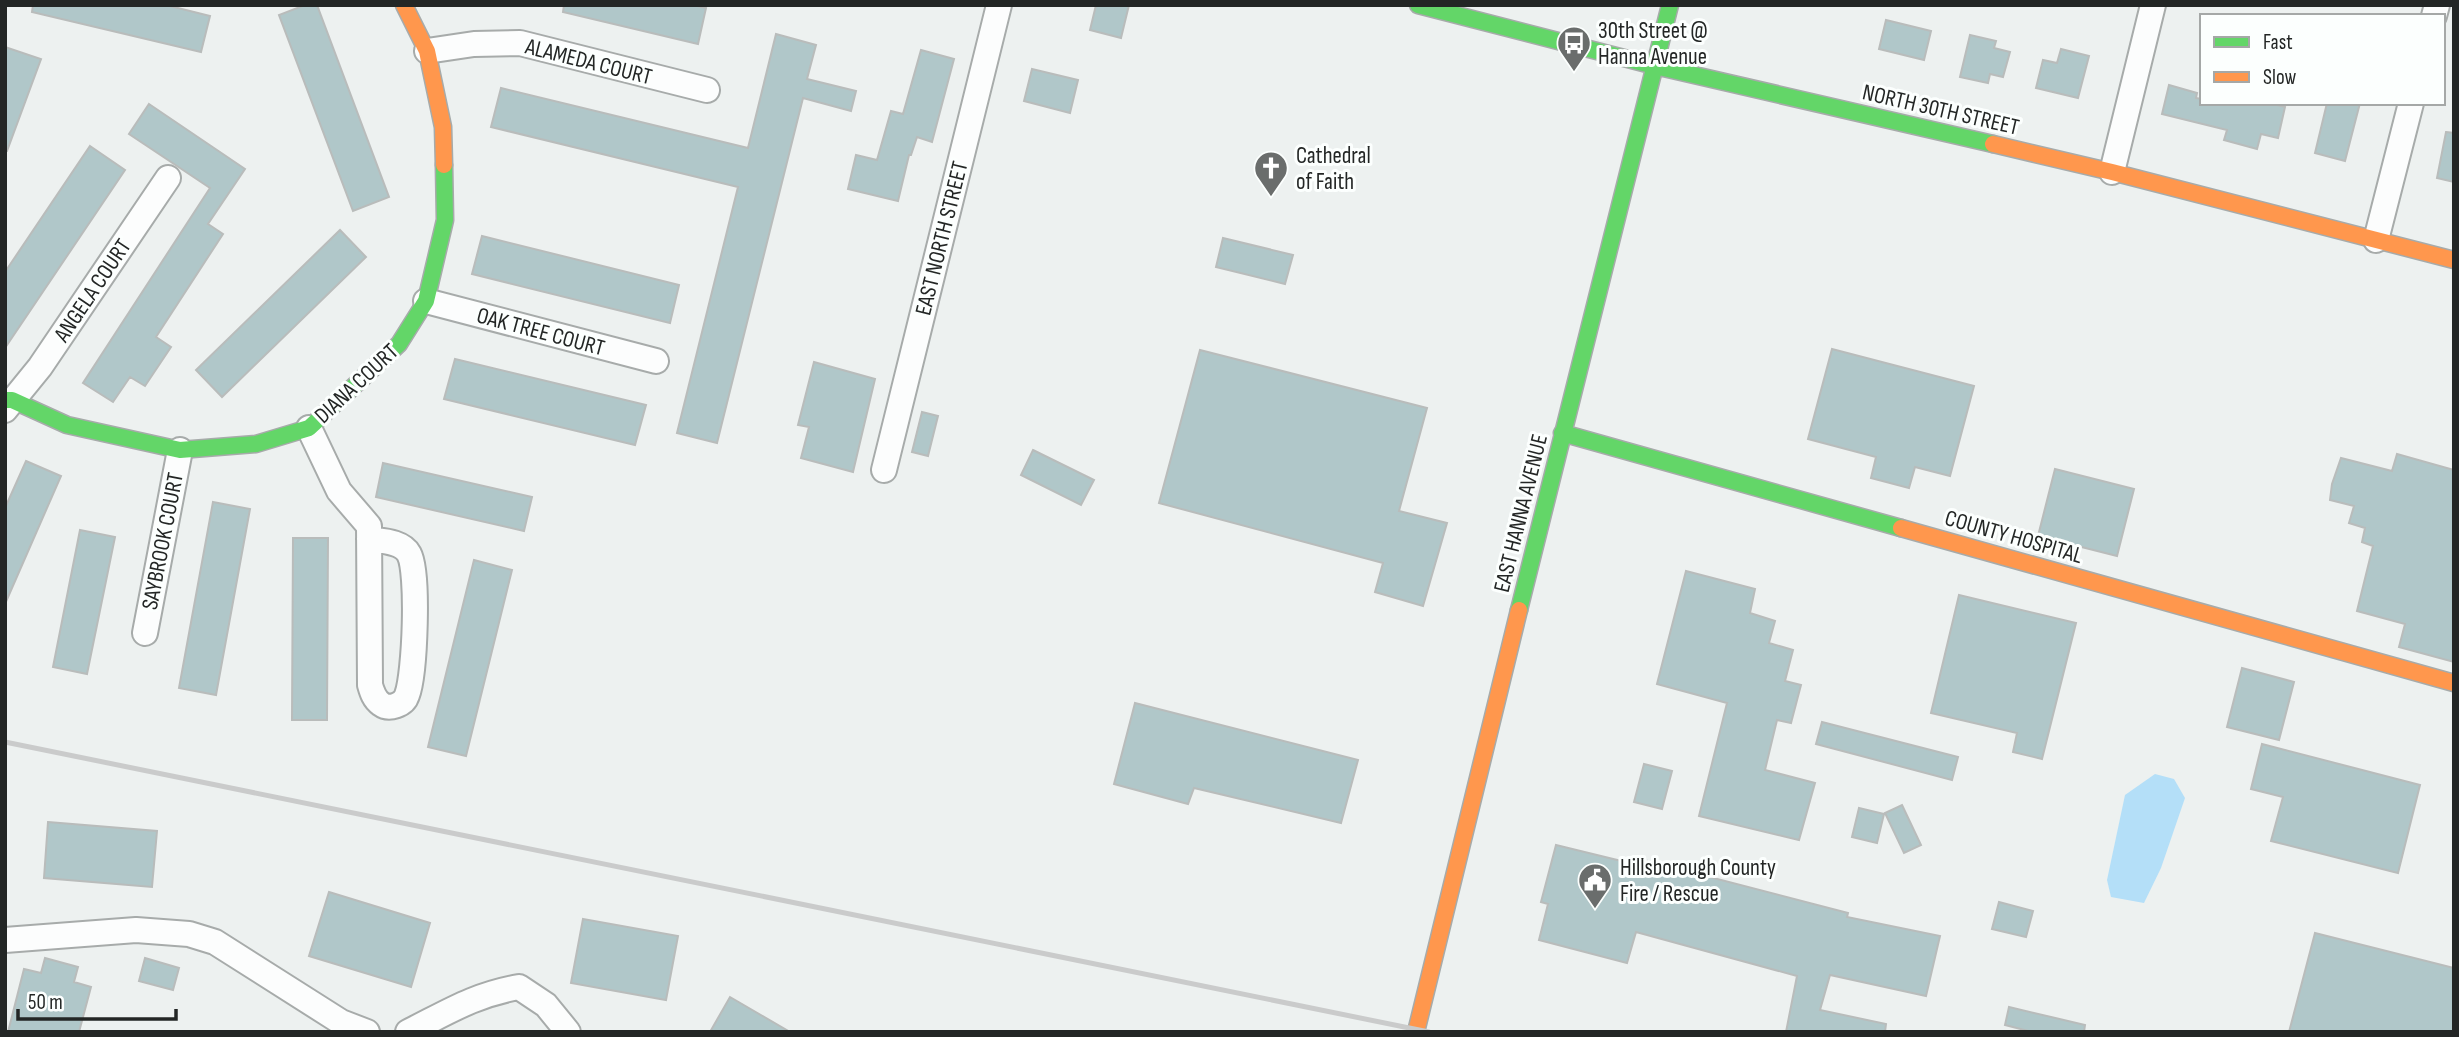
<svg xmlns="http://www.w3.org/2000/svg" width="2459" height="1037" viewBox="0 0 2459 1037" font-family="'Sofia Sans Condensed',sans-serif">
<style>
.water{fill:#b4dff8}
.building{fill:#b0c7c9;stroke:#b9bcbb;stroke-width:2}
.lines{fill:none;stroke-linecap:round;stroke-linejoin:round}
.street-casing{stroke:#a7abaa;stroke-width:28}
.fast-casing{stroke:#a7abaa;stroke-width:19}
.slow-casing{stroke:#a7abaa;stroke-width:19}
.street{stroke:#fcfdfd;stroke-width:24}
.fast{stroke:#63d668;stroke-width:16}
.slow{stroke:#ff974d;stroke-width:16}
.rail{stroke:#cacbcb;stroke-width:5}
.labels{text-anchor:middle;stroke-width:6;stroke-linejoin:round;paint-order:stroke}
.poi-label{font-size:23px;fill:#232625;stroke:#fcfffe;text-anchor:start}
.street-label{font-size:23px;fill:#232625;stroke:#fcfffe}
</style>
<rect width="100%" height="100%" fill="#edf1f0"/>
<!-- water -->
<path class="water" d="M2155,774L2174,779L2185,798L2161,868L2144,903L2111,897L2107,880L2125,795Z"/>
<!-- building -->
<path class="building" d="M33,5H166L210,16L201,52L32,12Z
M305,5H317L389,197L353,211L279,15Z
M564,5H693L706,8L698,44L563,12Z
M1096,5H1129L1121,38L1090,30Z
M1886,20L1931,31L1924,60L1879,49Z
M776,34L816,45L807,79L856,91L851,111L803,98L717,443L677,433L738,187L491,127L501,88L748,148Z
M1970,35L1996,41L1994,48L2010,52L2003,77L1990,74L1988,83L1960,77Z
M5,47L41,59L7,151H5Z
M2061,49L2089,56L2078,98L2036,88L2043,60L2057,63Z
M921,50L954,59L932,142L917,137L911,155H909L898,201L848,189L856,155L877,160L891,111L903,114Z
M1032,69L1078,80L1070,113L1024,101Z
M2169,85L2197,93L2196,98L2202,99V103H2270L2285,107L2278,138L2261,134L2257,149L2224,140L2227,130L2162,114Z
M2327,103H2360L2345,161L2315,153Z
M149,104L245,169L208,224L223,234L156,337L171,347L145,386L130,377L113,402L83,383L210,188L129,134Z
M2446,132L2454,133V182L2437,178Z
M90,146L125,170L5,348V272Z
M340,230L366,257L222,397L196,370Z
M482,236L679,285L670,323L472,274Z
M1223,238L1293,255L1285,284L1216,267Z
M1832,349L1974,386L1950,476L1915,467L1909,488L1871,478L1876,457L1808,439Z
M1200,350L1427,408L1399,511L1447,523L1423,606L1375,592L1383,563L1159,503Z
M455,359L646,405L635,445L444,399Z
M814,362L875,379L853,472L801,458L809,427L798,425Z
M922,412L938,416L928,456L912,452Z
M1033,450L1094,480L1081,505L1021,475Z
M2397,454L2454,470V662L2399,647L2405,624L2357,611L2373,546L2362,542L2365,528L2349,523L2354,506L2330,500L2332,484L2341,458L2392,471Z
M26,461L61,476L5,604V508Z
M383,463L532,497L524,531L376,497Z
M2055,469L2134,489L2117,556L2038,536Z
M213,502L250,509L216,695L179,688Z
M80,530L115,537L87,674L53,667Z
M293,538H328L327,720H292Z
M474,560L512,570L466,756L428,747Z
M1686,571L1755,589L1750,613L1775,621L1769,643L1793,650L1785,681L1801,685L1791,723L1777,720L1765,770L1815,783L1799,840L1699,816L1727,703L1657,684Z
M1959,595L2076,623L2042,759L2013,752L2017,733L1931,713Z
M2242,668L2294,682L2279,740L2227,727Z
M1135,703L1358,760L1341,823L1194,788L1188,804L1114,784Z
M1822,722L1958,757L1952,780L1816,744Z
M2262,744L2420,785L2398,873L2271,841L2283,797L2251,789Z
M1644,764L1672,771L1662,809L1634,802Z
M1902,805L1921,845L1904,853L1885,813Z
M1859,808L1884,814L1877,843L1852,837Z
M48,822L157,831L152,887L44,878Z
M1556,845L1646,867L1648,861L1848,913L1847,917L1940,936L1926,996L1830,975L1820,1010L1886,1024L1885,1032H1786L1797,976L1636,932L1627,963L1539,940L1548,904L1541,902Z
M329,892L430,923L411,987L309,956Z
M1999,902L2033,911L2026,937L1992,929Z
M583,919L678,936L666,1000L571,983Z
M2315,933L2454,968V1032H2289Z
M45,958L78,967L74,982L91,987L79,1032H8L24,969L41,973Z
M145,958L179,968L173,990L139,981Z
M730,997L790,1032H710Z
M2009,1007L2085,1025L2084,1032H2032L2005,1025Z"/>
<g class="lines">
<!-- street casing -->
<g class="street-casing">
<path id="street" d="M2434,16L2437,5
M427,51L474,44L520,43L707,90
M2112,172L2153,5
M2376,240L2411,103
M426,301L656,361
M5,410L40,367L168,178
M309,428L339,491L369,526L370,685C372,692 374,699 381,704C389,710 404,705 407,695C415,674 419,572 409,554C402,541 381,541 369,539
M884,470L999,5
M145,633L180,450
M5,940L136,930L189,934L215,942L341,1022L367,1032
M408,1032C448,1012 474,995 519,987L546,1005L568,1032"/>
</g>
<!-- fast casing -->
<g class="fast-casing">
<path id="fast" d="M1418,5L1655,66L1993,144
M5,400H12L67,425L180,450L256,444L309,428L399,344L426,301L445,220L444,165
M1562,433L1901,528
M1519,610L1670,5"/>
</g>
<!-- slow casing -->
<g class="slow-casing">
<path id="slow" d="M404,5L427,51L443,127L444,165
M1993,144L2112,172L2454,260
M1901,528L2454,683
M1416,1032L1519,610"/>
</g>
<!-- street -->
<use href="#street" class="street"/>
<!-- fast -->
<use href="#fast" class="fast"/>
<!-- slow -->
<use href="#slow" class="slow"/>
<!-- rail -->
<path class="rail" d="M5,742L1429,1032"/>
</g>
<!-- icons -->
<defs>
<g id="bus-pin" transform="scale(1.75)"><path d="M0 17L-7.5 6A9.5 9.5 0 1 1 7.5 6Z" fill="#6a6d6c" stroke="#fcfffe"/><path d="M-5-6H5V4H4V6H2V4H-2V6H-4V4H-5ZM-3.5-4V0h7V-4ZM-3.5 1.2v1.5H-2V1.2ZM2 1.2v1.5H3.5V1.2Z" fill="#fff"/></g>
<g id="church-pin" transform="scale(1.75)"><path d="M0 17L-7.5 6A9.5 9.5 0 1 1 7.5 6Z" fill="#6a6d6c" stroke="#fcfffe"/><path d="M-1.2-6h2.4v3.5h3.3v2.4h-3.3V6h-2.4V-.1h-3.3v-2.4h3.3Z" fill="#fff"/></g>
<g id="civic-pin" transform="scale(1.75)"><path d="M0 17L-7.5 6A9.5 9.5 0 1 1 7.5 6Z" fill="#6a6d6c" stroke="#fcfffe"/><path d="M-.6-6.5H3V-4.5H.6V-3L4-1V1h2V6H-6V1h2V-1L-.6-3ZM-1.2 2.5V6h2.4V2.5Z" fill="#fff"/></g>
</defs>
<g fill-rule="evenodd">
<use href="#bus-pin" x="1574" y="43"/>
<use href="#church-pin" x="1271" y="168"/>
<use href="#civic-pin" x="1595" y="880"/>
</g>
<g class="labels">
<!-- poi labels -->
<g class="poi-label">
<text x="1598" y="38">30th Street @<tspan x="1598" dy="26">Hanna Avenue</tspan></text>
<text x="1296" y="163">Cathedral<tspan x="1296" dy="26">of Faith</tspan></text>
<text x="1620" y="875">Hillsborough County<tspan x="1620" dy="26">Fire / Rescue</tspan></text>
</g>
<!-- street labels -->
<g class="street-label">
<text transform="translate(589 61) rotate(14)" y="8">ALAMEDA COURT</text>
<text transform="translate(1941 109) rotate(13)" y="8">NORTH 30TH STREET</text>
<text transform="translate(941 238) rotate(-76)" y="8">EAST NORTH STREET</text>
<text transform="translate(92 290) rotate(-56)" y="8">ANGELA COURT</text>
<text transform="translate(541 331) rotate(15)" y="8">OAK TREE COURT</text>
<text transform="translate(356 383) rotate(-43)" y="8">DIANA COURT</text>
<text transform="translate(1520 513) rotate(-76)" y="8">EAST HANNA AVENUE</text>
<text transform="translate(2014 536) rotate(16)" y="8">COUNTY HOSPITAL</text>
<text transform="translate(162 541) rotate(-79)" y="8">SAYBROOK COURT</text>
</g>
</g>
<!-- border -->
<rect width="2459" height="1037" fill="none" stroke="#232625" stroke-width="14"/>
<!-- legend -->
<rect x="2200" y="14" width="245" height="91" fill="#fcfffe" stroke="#a5a8a7" stroke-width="2"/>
<rect x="2214" y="37" width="35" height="10" fill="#63d668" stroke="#a5a8a7" stroke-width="2"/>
<text x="2263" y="49" font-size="21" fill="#232625">Fast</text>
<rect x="2214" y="72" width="35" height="10" fill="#ff974d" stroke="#a5a8a7" stroke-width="2"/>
<text x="2263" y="84" font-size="21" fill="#232625">Slow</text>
<!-- scale -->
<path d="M18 1009v10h158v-10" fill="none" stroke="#232625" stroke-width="3.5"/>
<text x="28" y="1009" font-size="21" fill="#232625" stroke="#fcfffe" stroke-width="5" paint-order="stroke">50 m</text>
</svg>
